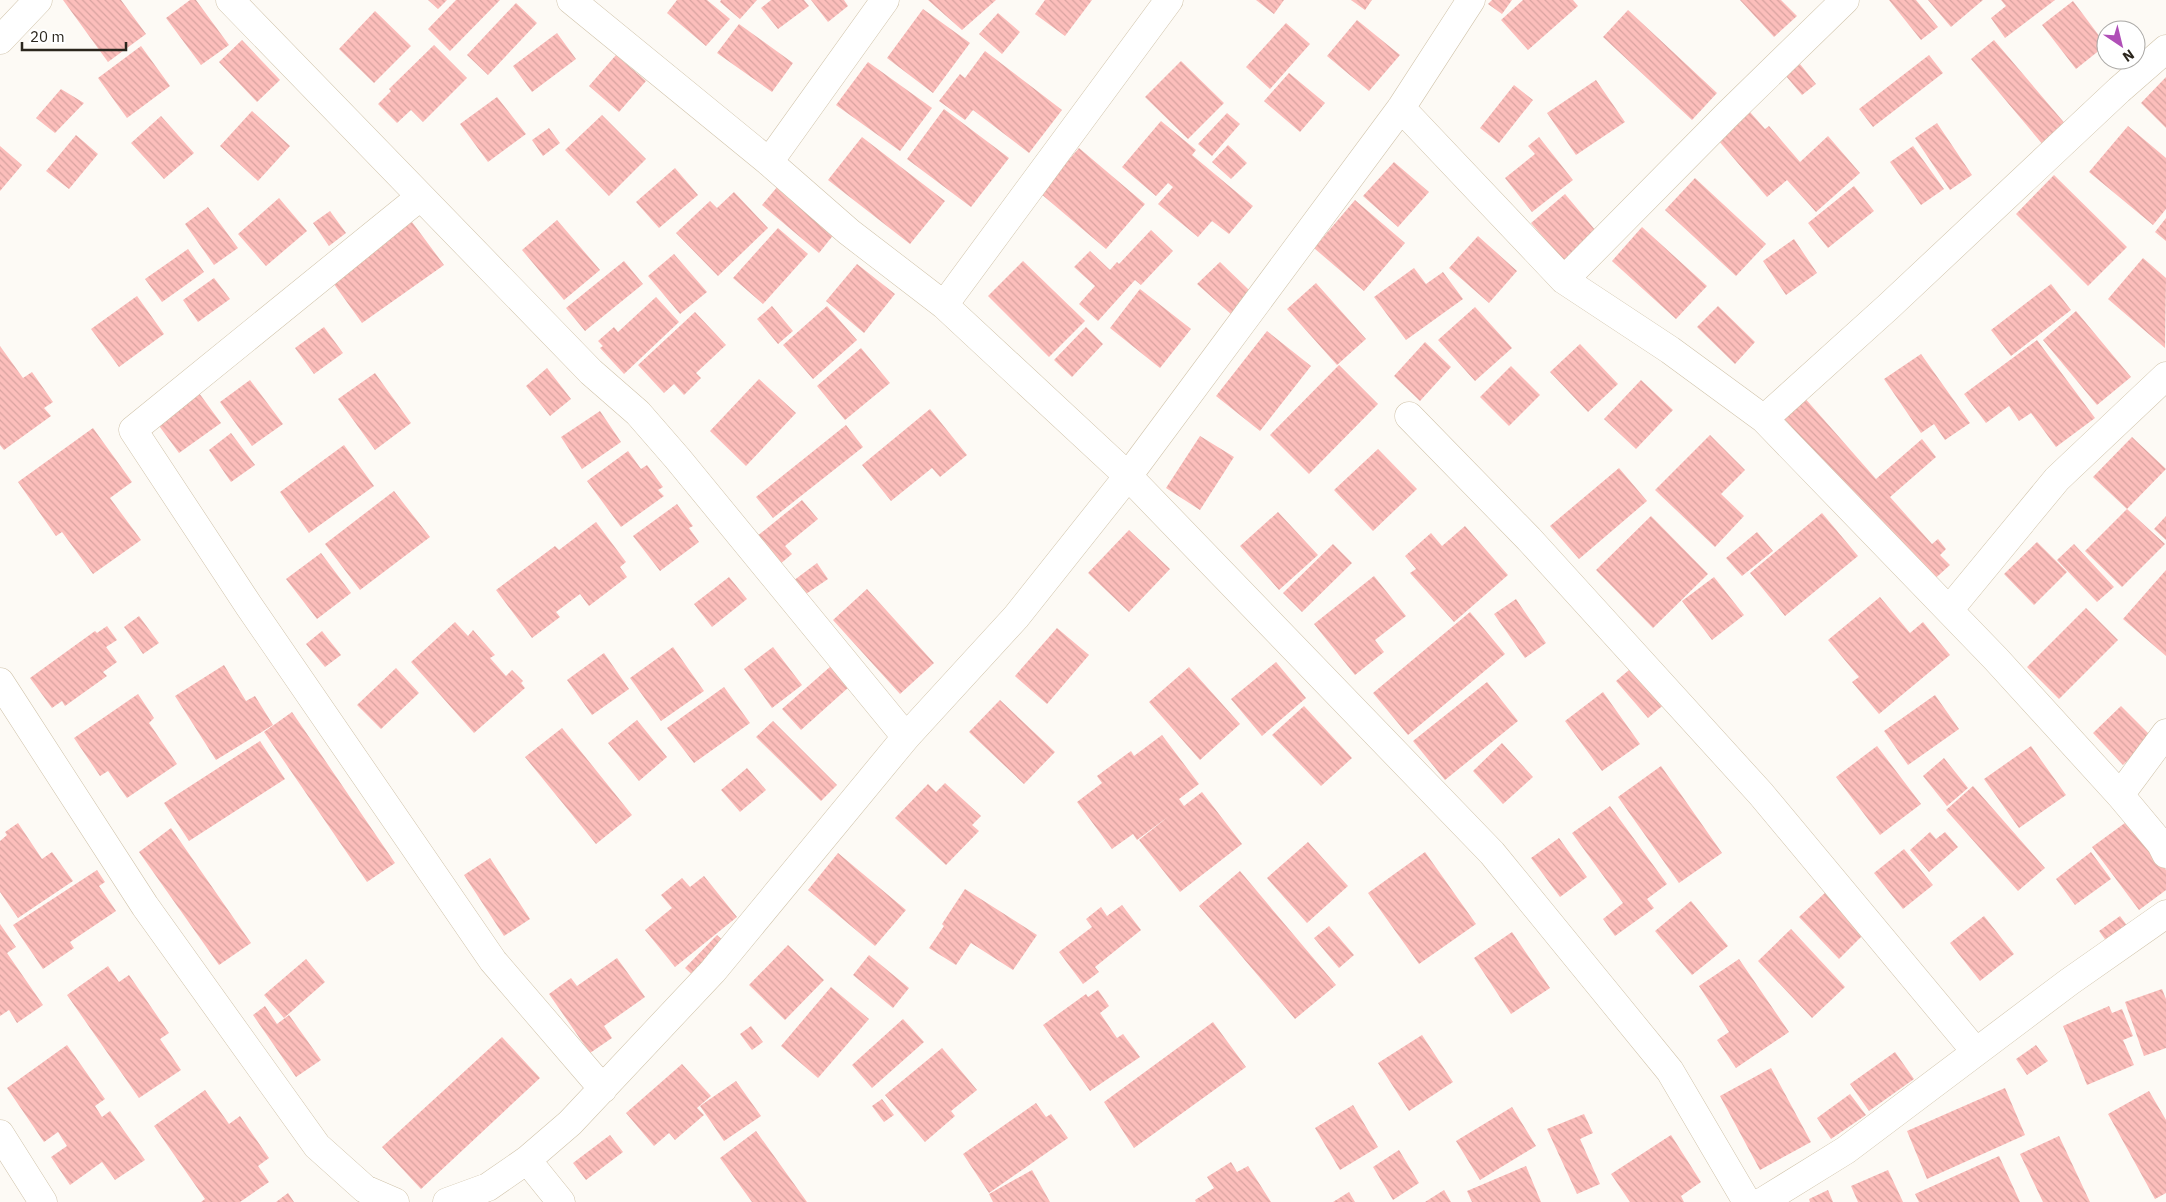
<svg xmlns="http://www.w3.org/2000/svg" width="2166" height="1202" viewBox="0 0 2166 1202" font-family="'IBM Plex Sans',sans-serif">
<style>
.building{fill:url(#building-back-hatch)}
.lines{fill:none;stroke-linecap:round;stroke-linejoin:round}
.minor-casing{stroke:#d0c3aa;stroke-width:29}
.minor{stroke:#fff;stroke-width:28}
</style>
<defs>
<pattern id="building-back-hatch" width="6" height="6" patternUnits="userSpaceOnUse" patternTransform="scale(1.25)"><rect width="6" height="6" fill="#fcbebb"/><path d="M-1 5l2 2M0 0l6 6M5-1l2 2" fill="none" stroke="#d8a3a0"/></pattern>
</defs>
<rect width="100%" height="100%" fill="#fdfaf5"/>
<!-- building -->
<path class="building" d="M63,0H121L146,34L108,62Z
M190,0H196L229,45L201,65L166,18Z
M428,0H447L438,9Z
M456,0H500L450,51L428,29Z
M677,0H707L730,19L706,46L667,13Z
M721,0H757L740,19L720,2Z
M771,0H804L809,6L778,29L761,8Z
M811,0H844L848,6L828,22Z
M928,0H996L962,30Z
M1045,0H1092L1065,36L1035,14Z
M1256,0H1284L1274,14Z
M1351,0H1372L1365,10Z
M1492,0H1512L1502,14L1488,4Z
M1523,0H1573L1578,6L1528,50L1501,20Z
M1740,0H1781L1797,16L1774,37Z
M1889,0H1916L1938,27L1921,40Z
M1928,0H1983L1951,27Z
M2001,0H2055L2005,38L1991,18L2006,6Z
M2073,1L2106,45L2076,69L2042,25Z
M516,3L537,23L488,75L467,55Z
M923,9L970,43L933,93L887,58Z
M1628,10L1717,93L1692,120L1603,37Z
M375,11L411,46L374,83L339,49Z
M998,13L1020,32L1002,54L979,34Z
M1357,20L1400,55L1369,91L1327,56Z
M1286,23L1310,44L1270,89L1246,67Z
M739,24L793,63L772,92L717,53Z
M557,33L576,59L532,92L513,66Z
M242,40L280,80L257,102L219,62Z
M1994,40L2067,126L2044,146L1971,59Z
M434,45L467,78L423,122L411,110L397,123L378,104L391,91L389,89Z
M141,46L170,86L127,118L98,78Z
M985,51L1062,110L1029,153L973,110L965,120L939,101L960,74L965,78Z
M616,55L646,81L619,112L589,86Z
M1929,55L1943,73L1873,127L1859,109Z
M1181,61L1224,103L1188,139L1145,97Z
M868,62L932,108L900,151L836,105Z
M1800,64L1816,84L1802,95L1786,76Z
M1289,73L1325,103L1300,132L1264,101Z
M2166,77V128L2141,103Z
M1596,80L1625,122L1576,155L1547,113Z
M1514,85L1533,100L1499,143L1480,128Z
M61,89L84,103L55,133L36,118Z
M497,97L526,134L488,162L460,124Z
M944,109L1009,158L971,207L907,159Z
M252,111L290,146L258,181L220,146Z
M1750,112L1765,129L1769,126L1800,162L1828,136L1860,173L1816,212L1787,180L1767,197L1718,140Z
M1227,113L1240,124L1212,156L1198,144Z
M602,115L646,159L609,196L565,150Z
M161,116L194,153L164,179L131,143Z
M1161,121L1196,150L1192,155L1253,206L1229,234L1212,221L1198,237L1158,204L1173,187L1168,183L1156,196L1122,167Z
M1937,123L1972,175L1950,190L1915,138Z
M2128,126L2166,158V209L2153,225L2089,172Z
M549,128L560,143L543,156L532,140Z
M76,135L98,154L69,189L46,171Z
M862,137L945,201L910,244L828,180Z
M1539,137L1573,180L1532,212L1505,178L1535,154L1528,146Z
M1228,145L1247,163L1231,179L1212,162Z
M0,146L22,165L0,191Z
M1913,146L1944,189L1921,205L1890,162Z
M1079,148L1145,204L1106,249L1040,193Z
M1394,162L1429,192L1398,227L1363,196Z
M675,168L698,195L659,228L636,202Z
M2054,175L2127,247L2088,286L2016,214Z
M1695,178L1766,244L1736,276L1665,210Z
M778,186L835,233L819,253L762,205Z
M1854,186L1874,211L1828,248L1808,223Z
M734,192L768,228L718,276L676,233L710,201L717,208Z
M1565,194L1601,237L1567,265L1531,223Z
M279,198L307,231L266,266L238,234Z
M1355,200L1405,243L1364,291L1314,248Z
M208,207L238,248L214,265L185,224Z
M330,211L346,233L329,246L313,223Z
M2166,218V241L2155,232Z
M557,220L600,270L564,300L522,250Z
M412,222L444,265L362,323L331,280Z
M1642,227L1707,286L1676,319L1612,261Z
M778,228L808,254L763,304L733,278Z
M1151,230L1173,251L1141,285L1135,280L1098,321L1079,304L1095,286L1074,267L1090,251L1110,270L1117,262L1119,264Z
M1478,236L1517,271L1489,303L1449,268Z
M1794,239L1817,273L1786,295L1763,261Z
M188,249L204,272L162,302L145,279Z
M674,254L707,292L680,314L648,276Z
M2143,258L2166,278L2165,348L2108,299Z
M624,261L643,284L585,331L566,308Z
M1023,261L1085,321L1049,357L988,296Z
M1220,262L1251,292L1232,315L1197,284Z
M857,264L895,294L864,333L826,301Z
M1414,268L1426,284L1443,272L1463,299L1406,340L1374,297Z
M214,278L230,299L198,322L183,300Z
M1316,283L1366,339L1337,365L1287,309Z
M2051,284L2071,310L2011,356L1991,330Z
M1140,289L1191,329L1160,368L1110,328Z
M137,296L164,334L119,367L91,329Z
M656,297L679,322L624,374L600,348L603,346L598,341L614,327L618,332Z
M772,306L793,331L778,344L757,319Z
M827,306L857,340L813,379L783,345Z
M1718,306L1755,342L1735,364L1697,327Z
M1475,307L1512,348L1475,381L1438,340Z
M2076,311L2131,377L2097,405L2043,340Z
M695,312L726,345L696,373L701,378L684,395L674,384L664,393L638,365Z
M324,327L343,353L314,374L295,348Z
M1086,327L1103,344L1072,377L1054,360Z
M1267,331L1311,366L1260,431L1216,396Z
M2037,340L2095,418L2056,447L2031,413L2019,421L2009,406L1986,423L1964,394Z
M1425,342L1451,367L1420,401L1394,376Z
M1580,344L1618,384L1588,412L1550,372Z
M0,346L23,378L32,372L53,402L44,408L51,416L4,450L0,445Z
M861,348L890,383L845,420L817,386Z
M1921,354L1970,423L1945,440L1934,424L1921,433L1884,379Z
M1339,365L1378,404L1309,474L1270,435Z
M1511,366L1540,395L1509,426L1480,397Z
M547,368L571,399L550,416L526,386Z
M375,373L411,423L375,450L338,399Z
M759,379L796,413L746,466L710,431Z
M250,380L283,424L252,446L220,402Z
M1641,380L1673,410L1636,449L1604,419Z
M199,393L221,423L179,453L157,423Z
M1803,396L1876,479L1922,439L1936,457L1890,497L1932,544L1938,539L1946,549L1940,555L1950,565L1929,584L1781,415Z
M930,409L967,455L940,477L932,468L891,501L862,465Z
M600,411L621,442L582,469L561,437Z
M846,425L863,447L773,518L756,497Z
M93,428L132,482L110,498L141,540L93,574L62,532L56,536L18,482Z
M231,433L255,465L231,482L209,450Z
M1710,435L1745,470L1721,494L1744,516L1715,547L1655,490Z
M1200,436L1234,457L1200,510L1166,488Z
M2132,437L2166,469L2127,509L2165,544L2122,587L2085,551L2127,509L2093,477Z
M344,445L374,486L309,533L280,492Z
M1378,449L1417,489L1373,531L1334,490Z
M628,451L641,469L647,465L663,487L658,490L664,496L621,527L587,481Z
M1619,468L1647,501L1579,559L1550,526Z
M394,491L430,537L360,590L325,544Z
M802,500L818,519L785,546L792,554L779,565L756,537Z
M677,504L693,526L689,528L699,542L660,571L633,536Z
M1278,512L1318,555L1279,590L1240,546Z
M1822,513L1858,556L1785,616L1750,573Z
M1651,516L1708,574L1653,628L1596,570Z
M2166,516V540L2154,529Z
M596,522L626,562L620,567L627,577L589,606L580,594L556,612L560,617L532,638L496,590L555,546L559,550Z
M1465,526L1508,575L1454,622L1410,573L1416,569L1405,556L1431,533L1442,546Z
M1129,530L1170,569L1129,612L1088,573Z
M1757,532L1773,551L1742,576L1726,558Z
M2037,542L2067,572L2034,605L2004,574Z
M1333,544L1352,563L1302,612L1283,593Z
M2074,544L2114,587L2097,602L2057,560Z
M321,553L351,593L317,619L286,579Z
M817,563L828,579L803,596L793,581Z
M2166,570V656L2123,619Z
M1374,576L1406,616L1375,640L1384,652L1355,675L1314,624Z
M729,577L747,599L712,627L694,604Z
M1714,577L1744,615L1712,640L1682,601Z
M867,589L934,663L900,694L833,620Z
M1880,597L1910,633L1923,622L1950,655L1879,714L1852,682L1859,677L1828,640Z
M1516,599L1546,643L1525,658L1494,614Z
M2086,608L2118,640L2059,699L2027,667Z
M1470,612L1505,654L1408,735L1373,693Z
M139,616L159,643L143,654L124,627Z
M455,622L468,636L473,630L495,655L490,658L506,676L512,670L523,681L521,683L525,688L474,733L411,662Z
M107,626L117,640L106,647L117,662L103,672L107,676L65,706L62,701L52,708L30,678L95,631L97,633Z
M1057,628L1089,655L1047,704L1015,676Z
M322,631L341,655L325,667L306,644Z
M673,647L704,691L661,721L630,678Z
M773,647L802,685L772,708L744,669Z
M604,653L629,689L592,715L567,680Z
M1276,662L1306,698L1262,736L1231,699Z
M1636,664L1667,702L1648,718L1616,681Z
M224,665L246,701L255,696L273,725L216,760L175,696Z
M831,666L849,687L801,730L782,709Z
M1189,667L1240,724L1200,760L1149,702Z
M396,668L419,693L381,729L357,705Z
M1487,682L1518,721L1445,780L1413,741Z
M724,687L750,723L694,763L667,728Z
M1603,692L1640,744L1602,771L1565,721Z
M138,694L154,718L149,723L177,764L127,798L108,771L100,776L74,738Z
M1935,695L1959,729L1908,765L1884,731Z
M1000,700L1055,752L1024,784L969,732Z
M1304,706L1352,758L1321,786L1272,735Z
M2121,706L2152,737L2123,765L2093,733Z
M292,712L395,863L367,882L264,732Z
M637,720L667,757L639,781L608,743Z
M773,721L837,785L821,801L756,737Z
M562,728L632,815L596,844L525,757Z
M1162,735L1199,784L1179,799L1184,806L1202,792L1242,844L1180,892L1139,840L1169,816L1137,840L1133,834L1112,849L1077,802L1102,783L1097,776L1131,751L1134,756Z
M260,741L285,779L189,841L164,803Z
M1502,743L1533,777L1503,804L1473,771Z
M1877,746L1921,804L1880,835L1836,777Z
M2031,746L2066,795L2019,828L1984,779Z
M1944,758L1968,788L1947,806L1923,776Z
M1661,766L1722,853L1679,883L1618,797Z
M747,768L766,790L740,812L721,790Z
M945,783L981,816L972,825L979,831L946,865L895,818L928,784L936,792Z
M1973,786L2045,868L2018,891L1946,810Z
M1610,806L1667,884L1647,899L1654,908L1615,936L1603,919L1623,903L1572,833Z
M2129,820L2166,870V890L2139,910L2092,847Z
M18,823L42,859L52,852L73,881L18,918L0,892V841L7,835L5,832Z
M171,828L251,943L219,965L139,852Z
M1930,832L1936,839L1945,832L1958,847L1929,872L1910,850Z
M1559,838L1587,877L1560,897L1531,858Z
M1308,842L1348,886L1307,923L1267,878Z
M1904,849L1933,885L1903,909L1874,873Z
M1425,852L1476,924L1419,964L1368,893Z
M2091,852L2111,879L2075,905L2056,879Z
M838,853L906,910L875,946L808,890Z
M490,858L530,919L504,936L464,875Z
M97,870L105,882L99,886L116,911L70,942L74,948L43,969L13,925Z
M1240,871L1336,985L1295,1019L1199,906Z
M704,876L737,917L675,967L645,930L672,908L661,895L682,878L690,887Z
M965,889L1037,935L1013,970L971,943L956,965L929,948L944,926L942,924Z
M1827,891L1866,932L1839,959L1799,917Z
M1691,901L1728,946L1692,975L1655,931Z
M1122,905L1141,930L1095,967L1099,972L1083,984L1059,952L1092,927L1086,919L1101,907L1107,916Z
M1984,916L2014,954L1980,981L1950,943Z
M2120,916L2131,931L2110,946L2099,931Z
M0,924L16,947L7,953L43,1005L17,1023L9,1010L0,1016Z
M1329,926L1354,955L1339,968L1314,938Z
M1791,929L1845,987L1812,1018L1758,961Z
M1512,932L1550,988L1511,1014L1474,958Z
M717,935L729,946L698,980L685,968Z
M788,945L824,980L785,1020L749,985Z
M869,955L909,988L893,1008L853,975Z
M617,958L645,997L604,1026L612,1038L590,1053L549,994L571,978L577,986Z
M306,959L325,982L284,1018L264,995Z
M1739,959L1789,1032L1736,1068L1717,1040L1729,1032L1699,986Z
M108,966L119,982L129,975L169,1033L160,1039L181,1070L139,1098L67,995Z
M831,987L869,1019L818,1078L781,1046Z
M2162,989L2166,999V1048L2144,1056L2125,1002Z
M1098,990L1109,1006L1100,1013L1117,1038L1123,1034L1140,1057L1090,1091L1043,1025L1086,994L1088,997Z
M265,1006L277,1024L289,1015L321,1060L296,1077L253,1015Z
M2109,1006L2112,1013L2122,1009L2133,1036L2123,1040L2134,1065L2087,1085L2063,1026Z
M903,1019L924,1042L872,1088L852,1065Z
M1213,1022L1246,1067L1134,1148L1104,1102Z
M751,1026L763,1042L752,1050L740,1034Z
M1422,1035L1453,1082L1409,1111L1378,1063Z
M502,1037L540,1078L421,1189L382,1147Z
M67,1045L105,1099L95,1106L102,1117L110,1111L145,1160L115,1180L102,1162L70,1185L51,1157L67,1146L58,1132L44,1142L7,1088Z
M2036,1045L2048,1061L2027,1075L2016,1059Z
M942,1048L977,1090L951,1111L955,1116L925,1142L885,1095Z
M1895,1052L1914,1079L1869,1111L1850,1084Z
M682,1064L711,1096L697,1108L704,1115L675,1140L669,1133L654,1146L626,1113Z
M1771,1068L1811,1142L1760,1170L1720,1096Z
M736,1081L761,1116L724,1141L700,1106Z
M2005,1088L2025,1135L1927,1179L1907,1131Z
M205,1090L229,1124L240,1116L269,1158L258,1166L269,1182L240,1202H201L205,1199L154,1126Z
M2149,1091L2166,1120V1193L2155,1199L2108,1114Z
M1850,1094L1866,1115L1831,1139L1817,1118Z
M882,1099L894,1115L884,1122L872,1106Z
M1036,1103L1046,1117L1051,1114L1068,1138L989,1193L963,1154Z
M1353,1105L1378,1147L1340,1170L1315,1128Z
M1512,1107L1536,1146L1480,1180L1456,1141Z
M1584,1114L1593,1133L1580,1139L1600,1184L1577,1194L1547,1129Z
M756,1131L807,1202H752L720,1158Z
M610,1135L623,1152L586,1180L573,1163Z
M1671,1135L1701,1182L1681,1196L1684,1202H1630L1611,1174Z
M2059,1136L2090,1202H2043L2020,1154Z
M1399,1150L1419,1183L1393,1200L1373,1167Z
M1999,1156L2020,1202H1919L1915,1194Z
M1231,1162L1237,1172L1248,1166L1271,1202H1196L1195,1200L1214,1188L1207,1177Z
M1526,1166L1541,1202H1472L1467,1191Z
M1032,1170L1050,1202H993L989,1194Z
M1888,1170L1903,1202H1858L1851,1186Z
M1444,1190L1451,1202H1425Z
M1828,1190L1833,1202H1810L1809,1199Z
M1349,1192L1355,1202H1333Z
M288,1193L294,1202H276Z"/>
<g class="lines">
<!-- minor casing -->
<g class="minor-casing">
<path id="minor" d="M230,0L591,372L638,413L678,459L906,737
M571,0L769,162L849,232L944,305L1128,476L1492,853L1670,1071L1747,1202
M0,40L38,0
M1401,108L1564,280L1670,350L1764,419L1996,659L2120,795L2161,844L2166,854
M769,162L885,0
M420,197L133,430L249,606L493,961L603,1089
M1564,280L1727,115L1845,0
M944,305L1169,0
M1409,416L1529,539L1761,794L1976,1052
M1764,419L1888,307L2119,90L2166,49
M1949,610L2057,479L2166,376
M0,682L145,906L317,1146L365,1189L395,1202
M2120,795L2166,733
M0,1134L43,1202
M527,1160L561,1202
M447,1202L488,1187L527,1160L570,1123L713,971L906,737L1016,617L1128,476L1401,108L1471,0
M1762,1202L1846,1150L2069,982L2166,914"/>
</g>
<!-- minor -->
<use href="#minor" class="minor"/>
</g>
<!-- north arrow -->
<g transform="translate(2121 45) rotate(145)"><circle r="24" fill="#ffffff" stroke="#aaa8a5"/>
<path d="M0-4L9 19L0 12L-9 19Z" fill="#b04fb7"/>
<text y="-8" font-size="14" font-weight="bold" text-anchor="middle" fill="#2b261d">N</text>
</g>
<!-- scale -->
<path d="M22 42v8h104v-8" fill="none" stroke="#2b261d" stroke-width="2.5"/>
<text x="30" y="42" font-size="15" fill="#2b261d" stroke="#ffffff" stroke-width="4" paint-order="stroke">20 m</text>
</svg>
